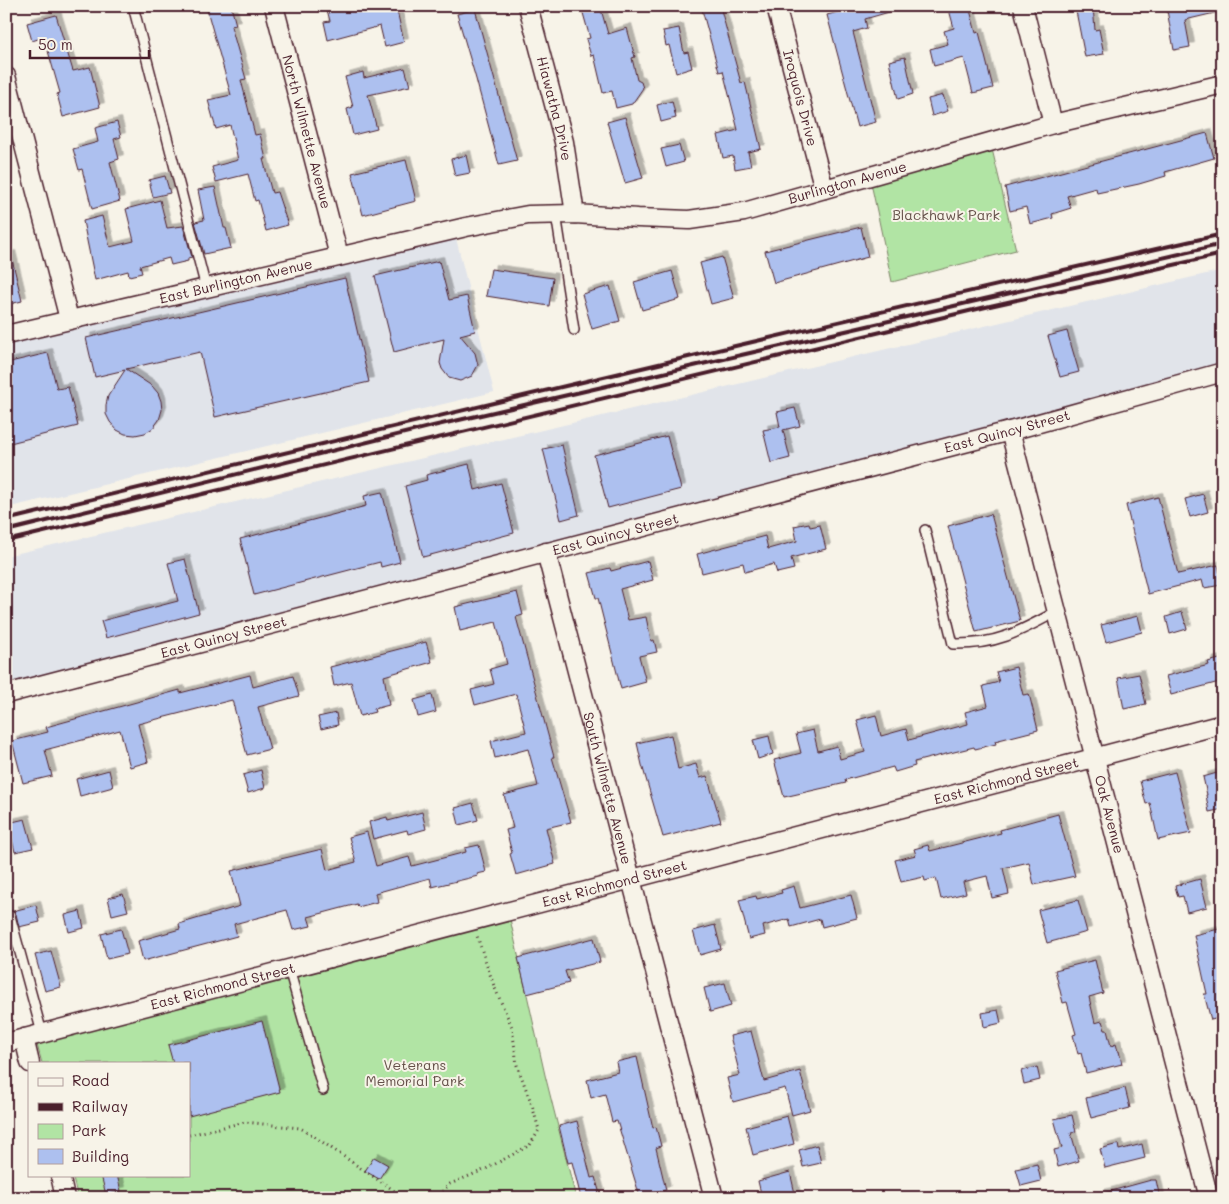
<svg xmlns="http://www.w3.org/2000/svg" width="1229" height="1204" viewBox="0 0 1229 1204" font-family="Mali,sans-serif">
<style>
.built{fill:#e1e4ea}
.green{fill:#b1e4a4;stroke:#7e8268}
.building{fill:#adc0ef;stroke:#4a1f2b;filter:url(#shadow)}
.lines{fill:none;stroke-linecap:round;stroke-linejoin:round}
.service-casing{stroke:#4a1f2b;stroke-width:12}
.minor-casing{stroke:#4a1f2b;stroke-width:21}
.path{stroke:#4a1f2b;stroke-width:3;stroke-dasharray:1 4;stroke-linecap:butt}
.service{stroke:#f7f3e8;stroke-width:9}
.minor{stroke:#f7f3e8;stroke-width:18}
.rail{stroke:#4a1f2b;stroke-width:4}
.labels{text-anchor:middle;stroke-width:4;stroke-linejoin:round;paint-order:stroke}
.street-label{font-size:14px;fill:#4a1f2b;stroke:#f7f3e8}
.park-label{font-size:14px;fill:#645049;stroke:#f7f3e8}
</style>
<defs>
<filter id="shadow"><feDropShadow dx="4.5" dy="-4.5" stdDeviation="0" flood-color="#0004"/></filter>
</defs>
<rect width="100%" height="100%" fill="#f7f3e8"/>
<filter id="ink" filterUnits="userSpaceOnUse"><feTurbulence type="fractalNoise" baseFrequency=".02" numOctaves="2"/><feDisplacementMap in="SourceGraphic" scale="10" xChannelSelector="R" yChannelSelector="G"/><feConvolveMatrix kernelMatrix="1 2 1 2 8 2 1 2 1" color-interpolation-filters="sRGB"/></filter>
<g filter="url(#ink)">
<!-- built -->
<path class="built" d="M455,234L494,392L6,508V343Z
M1223,270V363L1012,422L6,688V556Z"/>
<!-- green -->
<path class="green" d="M992,149L1016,250L892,282L871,183Z
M510,919L545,1075L576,1198H78L72,1175H189V1063H42L36,1041Z"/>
<!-- building -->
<path class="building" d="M220,6H231L236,25L231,26L246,79L241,80L255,135L260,134L266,159H263L272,193L277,192L288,225L266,231L258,200L255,201L248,174L216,182L212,167L238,160L230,125L216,129L208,100L231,95L207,10Z
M326,6H396L404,42L385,47L380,26L328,40L324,22L330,21Z
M581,6H600L608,34L627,28L635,57L632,58L637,80L641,82L643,88L632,104L616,108L612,91L603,93L594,55L591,56L586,39L590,38Z
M701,6H720L741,83L745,82L761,149L748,152L751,166L735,169L733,156L723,158L718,135L738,130L723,71L719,72Z
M860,6H895L896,10L865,19L867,28L853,32L876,122L857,127L827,15Z
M948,6H969L976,33L979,32L993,88L973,93L964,58L934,66L930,49L948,44L944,31L954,28Z
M1075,6H1093L1095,30L1099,29L1104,54L1085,57Z
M1189,6H1223V11L1185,20L1190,47L1174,50L1167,10Z
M475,9L517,161L499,165L476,79L457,14Z
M56,15L73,71L90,67L100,107L63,117L57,94L60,93L44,37L32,41L27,23Z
M679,28L684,53L688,52L692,68L676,73L669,45L666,46L663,31Z
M905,57L913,94L898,99L889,61Z
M405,68L410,86L368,95L377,129L353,135L347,109L353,107L345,77L363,72L364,78Z
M943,95L948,111L932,116L928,99Z
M672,101L676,118L661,122L657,105Z
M625,117L643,178L625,183L607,122Z
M117,122L121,137L114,139L119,159L110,162L120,201L92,209L82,169L79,170L73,149L98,142L95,128Z
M1207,133L1214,158L1165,172L1166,176L1139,184L1097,193L1096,188L1067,196L1071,208L1052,214L1053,218L1030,224L1026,207L1010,211L1005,187Z
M679,145L684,162L666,167L661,149Z
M466,155L470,173L455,176L451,159Z
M406,160L416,201L363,215L352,173Z
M165,176L170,193L153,197L149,180Z
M215,187L224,228H226L231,248L204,254L195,222L204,220L198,190Z
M160,200L167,228L183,226L192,257L188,258V261L171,265L169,258L140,266L142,273L129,276L128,271L95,280L83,221L102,216L110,247L134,241L126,209Z
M861,227L868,257L774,283L765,251Z
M11,255L22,301L6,305V256Z
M722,257L734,298L711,304L700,263Z
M439,261L449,300L467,296L475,331L460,335L475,353L478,365L472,376L460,381L449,378L442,369L440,363L444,339L394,352L375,276Z
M491,269L553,278L549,306L486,296Z
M672,271L680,299L642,310L634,282Z
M345,278L369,382L215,417L200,352L126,369L152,386L158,393L161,401L162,410L159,420L153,428L145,433L135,435L125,434L117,430L110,422L106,414V405L108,396L125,370L95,377L86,338Z
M610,286L620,321L592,329L582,294Z
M1067,331L1079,372L1060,377L1048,336Z
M48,353L57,389L68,387L78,426L6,444V363Z
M795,408L800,426L783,430L790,458L771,463L763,430L780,427L777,412Z
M667,436L681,489L608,508L594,455Z
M562,445L579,515L561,520L543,449Z
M469,464L475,490L501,483L514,533L423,557L405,486L427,480L426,475Z
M382,492L400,562L381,567L380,562L254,595L240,539L366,506L364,496Z
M1203,494L1208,512L1190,517L1185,499Z
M1158,497L1178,574L1218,565L1222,585L1204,588L1202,580L1148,594L1126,505Z
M991,514L1020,621L976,632L948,526Z
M809,523L810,527L820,525L826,549L791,558L794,569L777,573L774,564L745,572L743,563L702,573L697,554L765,536L768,549L797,541L794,526Z
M185,559L199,613L106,638L101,621L178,601L168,563Z
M648,561L653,580L620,589L628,620L646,617L651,641L654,640L657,652L639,656L646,682L621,689L598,598H596L589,573L610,568L611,571Z
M517,592L523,615L516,617L554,757H552L571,822L546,828L555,864L516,875L510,854L512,853L506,830L513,828L504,795L538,786L528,749L495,758L491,741L526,732L516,694L475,705L471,690L494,684L490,669L507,664L496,622L460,631L455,607Z
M1182,612L1187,629L1170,634L1166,617Z
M1138,616L1142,632L1106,642L1101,625Z
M426,642L432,662L384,676L389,705L374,709L375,712L360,716L351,682L334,686L330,667Z
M1223,658V681L1171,695L1166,676L1209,665L1208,662Z
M1016,667L1023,695L1029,694L1038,730L995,741L996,744L975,749L974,747L914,762L915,766L895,772L893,767L845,780L846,783L784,797L774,760L801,753L796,734L813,730L818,751L837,746L840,759L865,752L857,720L876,715L881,736L906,729L909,740L968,724L965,712L988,706L983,686L999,682L996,672Z
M1139,674L1146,704L1124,709L1118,678Z
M250,675L253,687L293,676L299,696L258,707L270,749L247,755L232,700L138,724L148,762L130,767L120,730L45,750L52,776L23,783L12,741L48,732L46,727L180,690V693Z
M432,695L436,712L418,717L414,700Z
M336,713L338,725L321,729L318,717Z
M671,735L678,769L696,764L700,778L707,776L721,822L663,837L642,765L637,743Z
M769,736L773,754L758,759L753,740Z
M109,770L113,787L80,796L76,779Z
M261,770L265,788L248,793L243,775Z
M1175,772L1191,833L1158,840L1150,803L1146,804L1140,781Z
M1217,773L1223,793V809L1209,812L1206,795H1207L1203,777Z
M473,803L478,820L459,825L455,808Z
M422,812L426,829L408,834L407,830L373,839L369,822L387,817L388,821Z
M1058,814L1075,876L1034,885L1029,862L1003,868L1009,894L992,898L987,876L963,882L966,893L941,899L936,878L925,881L924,877L901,882L895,860L916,855L914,849L928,845L930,851L1001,833L1000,830Z
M25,819L33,848L15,852L8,823Z
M367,832L376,866L409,857L412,866L466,852L465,848L479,845L486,872L477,874L478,876L432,887L430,878L375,893L377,902L358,907L357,904L308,917L311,926L293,930L287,910L234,924L237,936L143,961L138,941L180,929L179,924L240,906L231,871L322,849L327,870L356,862L349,837Z
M1200,879L1207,907L1187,912L1183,896L1178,897L1175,886Z
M794,886L800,908L851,895L857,918L822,927L820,919L791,927L789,919L763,926L765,935L749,939L739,900L756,896L757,899L782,893L781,890Z
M123,894L128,911L112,915L108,898Z
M1078,900L1087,932L1047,943L1038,910Z
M36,905L40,922L19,927L16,914L13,911Z
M80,911L84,928L69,932L65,915Z
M715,925L721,949L700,955L693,931Z
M1223,928V1017L1211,1020L1204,994H1207L1194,935Z
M121,929L128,954L107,959L101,934Z
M594,938L600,962L565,971L569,983L527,994L518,958Z
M51,951L61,987L45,991L35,955Z
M1095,960L1103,993L1089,997L1095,1023L1102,1021L1105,1030H1107L1111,1046L1116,1044L1118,1051H1119L1122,1064L1086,1073L1081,1053L1078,1054L1073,1035L1076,1034L1067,1002L1063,1003L1055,970Z
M725,983L731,1006L710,1012L704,988Z
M998,1010L1001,1023L984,1027L982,1013Z
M262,1021L280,1092L189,1116V1063H173L168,1045Z
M751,1031L764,1081L800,1071L810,1110L792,1115L785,1088L733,1102L727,1078L740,1075L730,1036Z
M637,1057L653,1128L656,1127L661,1146L656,1148L666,1190L640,1197L617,1121L612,1122L605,1094L591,1098L587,1080L618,1072L616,1062Z
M1037,1067L1040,1080L1024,1084L1021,1071Z
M1125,1088L1130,1108L1091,1118L1086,1098Z
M1072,1115L1076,1132L1071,1133L1079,1161L1058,1167L1054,1150L1062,1148L1054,1119Z
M787,1116L794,1144L753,1155L746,1127Z
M577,1121L591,1178L595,1177L600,1194L585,1198H581L572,1162L568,1163L559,1126Z
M1118,1144L1119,1150L1142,1144L1145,1158L1105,1168L1100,1149Z
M817,1145L821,1163L803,1167L799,1150Z
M374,1157L388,1165L379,1179L365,1171Z
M1037,1164L1041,1181L1021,1186L1016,1169Z
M790,1172L796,1198H762L758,1181Z
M101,1175H117L121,1191L106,1195Z
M1151,1180H1156L1160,1198H1101L1100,1194Z"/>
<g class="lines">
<!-- service casing -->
<g class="service-casing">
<path id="service" d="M133,6L206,288
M556,214L574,330
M925,530L953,644C996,645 1019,632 1056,612
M10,916L42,1033
M289,969L323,1090"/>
</g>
<!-- minor casing -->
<g class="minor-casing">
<g id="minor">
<path id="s1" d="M274,6L339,256"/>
<path id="s2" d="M528,6L564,142L575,214"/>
<path id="s3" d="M776,6L824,189"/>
<path d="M1023,6L1053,124"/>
<path d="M6,76L69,319"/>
<path id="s4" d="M6,335L466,227L528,215L575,214L638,218L689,220L744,212L1053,124L1223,84"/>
<path id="s5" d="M1010,431L1209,1198"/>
<path id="s6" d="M546,552L714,1198"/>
<path id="s7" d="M6,694L1010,431L1223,372"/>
<path d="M24,1038L30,1063"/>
<path id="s8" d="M6,1043L1223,724"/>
<path d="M60,1175L65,1198"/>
</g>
</g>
<!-- path -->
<path class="path" d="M189,1135L245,1122L300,1128L306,1131L405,1198
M435,1198L450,1184L486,1169L530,1145L539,1130L532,1105L517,1065L512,1027L494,986L477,936"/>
<!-- service -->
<use href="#service" class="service"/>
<!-- minor -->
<use href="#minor" class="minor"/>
<!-- rail -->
<path class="rail" d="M6,520C411,422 816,325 1223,234
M6,531L433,426L1223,244
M6,541L990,306L1223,254"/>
</g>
</g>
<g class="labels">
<!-- street labels -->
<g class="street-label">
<text dy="5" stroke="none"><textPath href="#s3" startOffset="95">Iroquois Drive</textPath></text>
<text dy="5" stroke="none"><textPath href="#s2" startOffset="106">Hiawatha Drive</textPath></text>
<text dy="5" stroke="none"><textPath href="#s1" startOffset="130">North Wilmette Avenue</textPath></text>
<text dy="5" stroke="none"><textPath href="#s4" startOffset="860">Burlington Avenue</textPath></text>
<text dy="5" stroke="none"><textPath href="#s4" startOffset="236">East Burlington Avenue</textPath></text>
<text dy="5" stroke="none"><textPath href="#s7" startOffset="1035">East Quincy Street</textPath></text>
<text dy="5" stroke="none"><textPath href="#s7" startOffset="630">East Quincy Street</textPath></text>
<text dy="5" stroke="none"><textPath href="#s7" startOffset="225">East Quincy Street</textPath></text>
<text dy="5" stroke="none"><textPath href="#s8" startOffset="1034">East Richmond Street</textPath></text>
<text dy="5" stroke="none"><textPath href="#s6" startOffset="244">South Wilmette Avenue</textPath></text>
<text dy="5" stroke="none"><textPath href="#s5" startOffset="396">Oak Avenue</textPath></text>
<text dy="5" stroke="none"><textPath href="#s8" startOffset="629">East Richmond Street</textPath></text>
<text dy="5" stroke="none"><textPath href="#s8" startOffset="224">East Richmond Street</textPath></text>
</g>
<!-- park labels -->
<g class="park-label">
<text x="946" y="220">Blackhawk Park</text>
<text x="415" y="1070">Veterans<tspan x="415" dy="16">Memorial Park</tspan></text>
</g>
</g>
<!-- margin -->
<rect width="1229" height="1204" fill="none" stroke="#f7f3e8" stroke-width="25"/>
<rect x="12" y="12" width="1204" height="1179" fill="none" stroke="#4a1f2b" stroke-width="2" filter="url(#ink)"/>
<!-- legend -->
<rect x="28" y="1062" width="162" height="115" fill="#f7f3e8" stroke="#b29e9c"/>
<rect x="38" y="1078" width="25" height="8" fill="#f7f3e8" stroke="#b29e9c"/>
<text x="72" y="1086" font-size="15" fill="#4a1f2b">Road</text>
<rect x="38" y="1103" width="25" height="8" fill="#4a1f2b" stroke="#b29e9c"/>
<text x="72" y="1112" font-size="15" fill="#4a1f2b">Railway</text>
<rect x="38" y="1124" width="25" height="15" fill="#b1e4a4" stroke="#b29e9c"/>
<text x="72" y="1136" font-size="15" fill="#4a1f2b">Park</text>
<rect x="38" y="1149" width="25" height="15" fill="#adc0ef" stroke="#b29e9c"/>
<text x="72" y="1162" font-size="15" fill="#4a1f2b">Building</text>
<!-- scale -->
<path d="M30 50v8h119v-8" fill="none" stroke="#4a1f2b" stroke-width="2.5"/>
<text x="38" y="50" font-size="15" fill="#4a1f2b" stroke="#f7f3e8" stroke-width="4" paint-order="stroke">50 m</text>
</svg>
